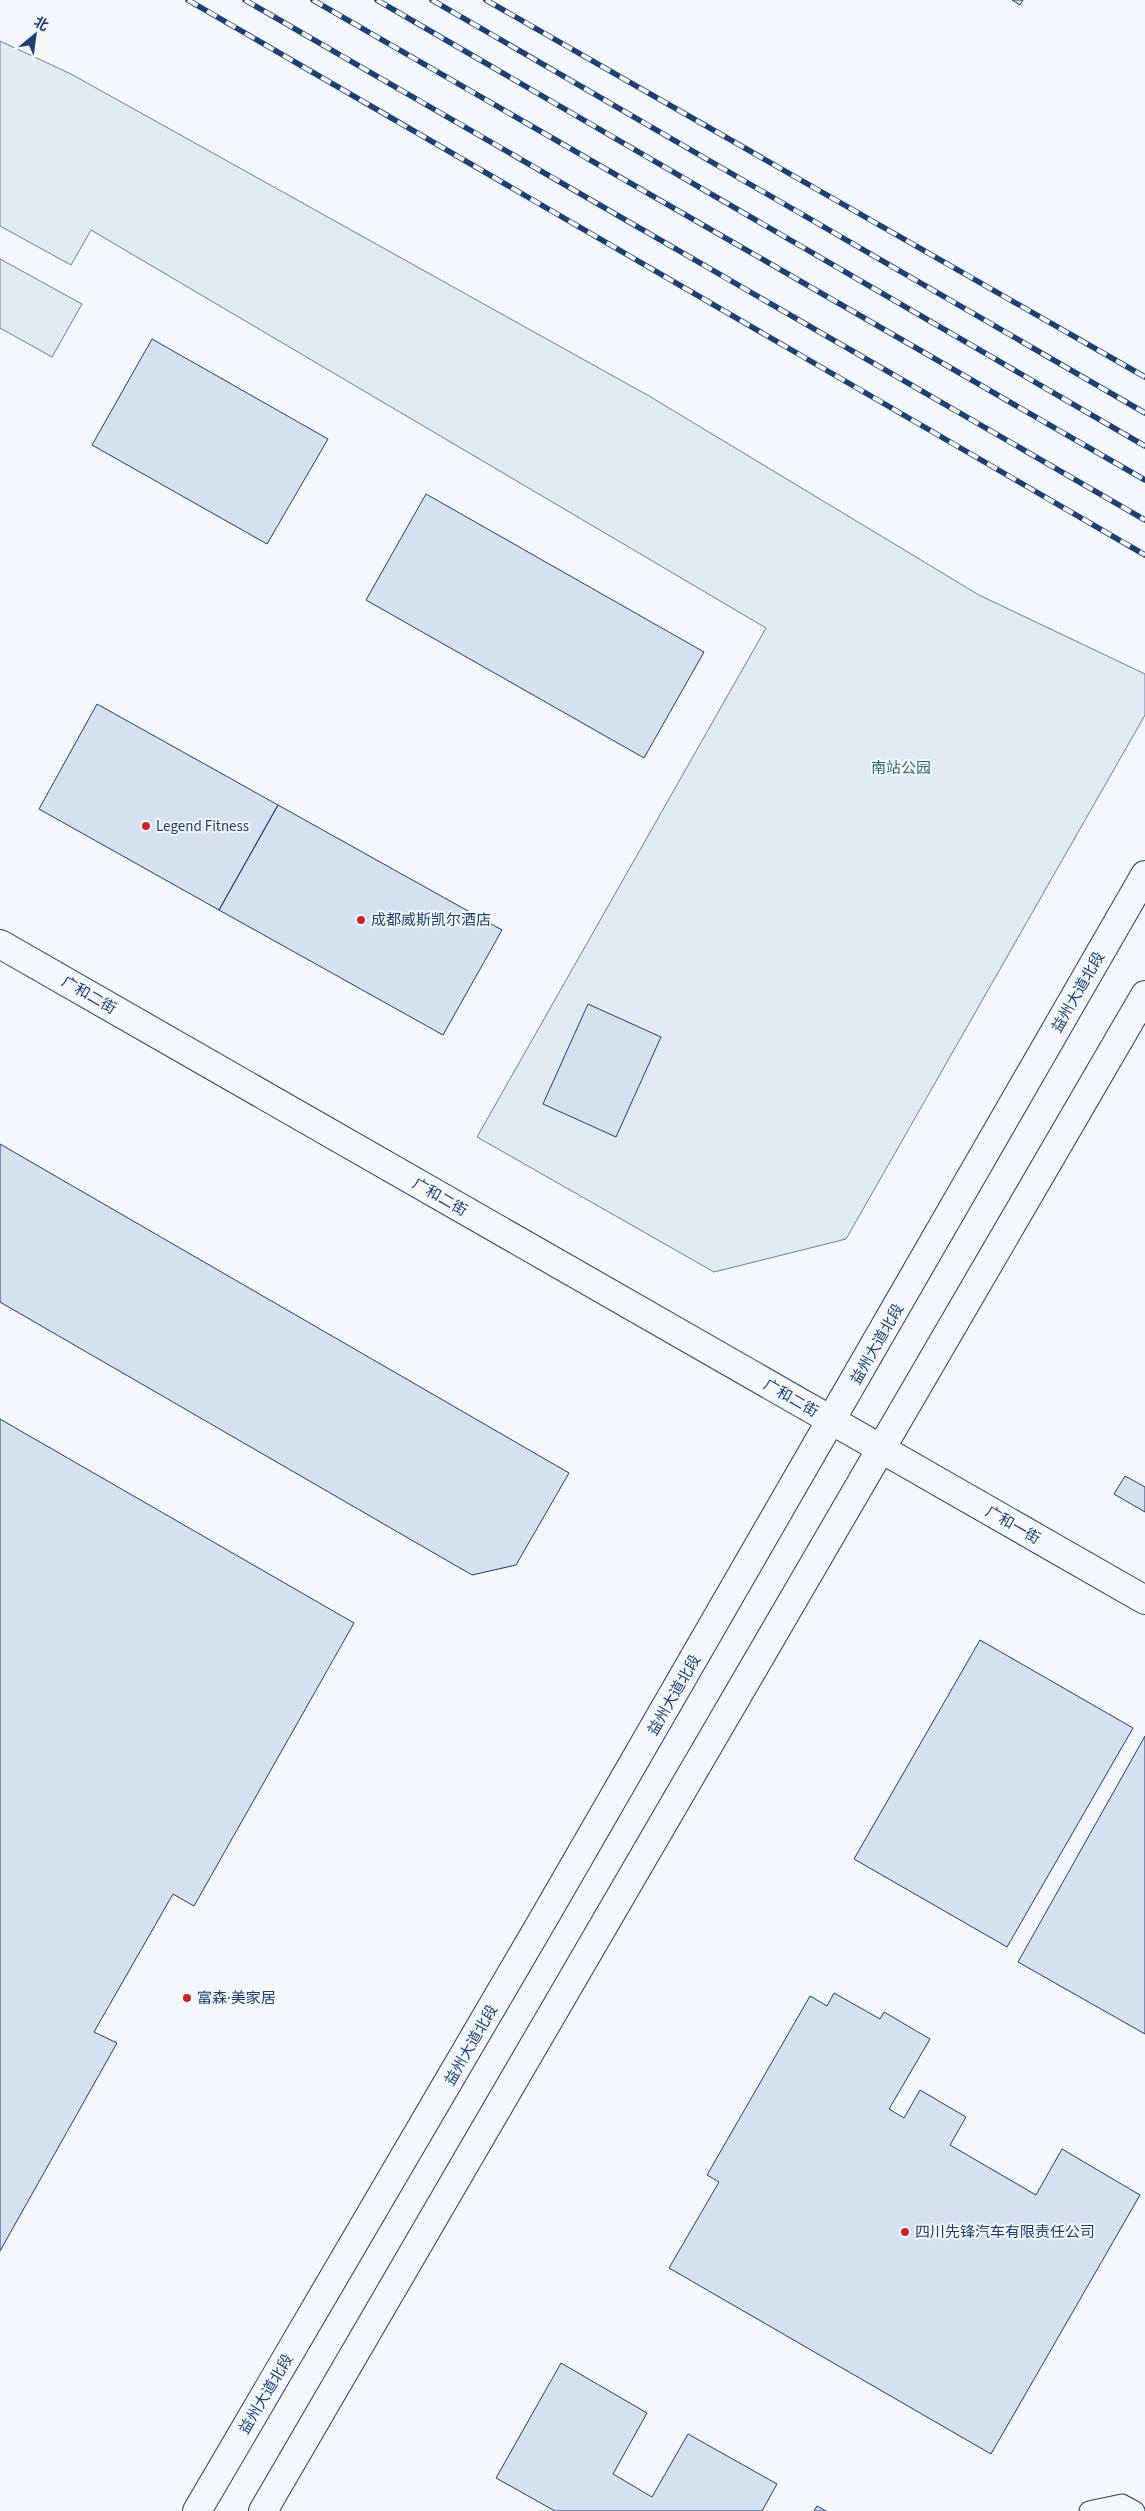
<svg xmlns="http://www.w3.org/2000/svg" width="1145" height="2511" viewBox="0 0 1145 2511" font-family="'Source Sans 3','Noto Sans SC',sans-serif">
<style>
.green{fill:#e3e9f0;stroke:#687fa3}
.building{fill:#d5e0f0;stroke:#1d3f73}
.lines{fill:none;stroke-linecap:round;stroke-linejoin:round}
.service-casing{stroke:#1d3f73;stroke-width:21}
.tertiary-casing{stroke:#1d3f73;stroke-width:30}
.primary-casing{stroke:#1d3f73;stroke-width:30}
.service{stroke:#f4f7fb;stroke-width:19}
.tertiary{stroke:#f4f7fb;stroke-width:28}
.primary{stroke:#f4f7fb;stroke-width:28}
.rail-casing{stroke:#1d3f73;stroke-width:5.5}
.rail{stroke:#f4f7fb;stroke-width:4;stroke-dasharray:11;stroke-linecap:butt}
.poi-dot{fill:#c62828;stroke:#f4f7fb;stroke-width:2}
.labels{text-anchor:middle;stroke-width:4;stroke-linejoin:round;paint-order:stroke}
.park-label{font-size:15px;fill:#2c6c60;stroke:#f4f7fb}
.poi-label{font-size:15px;fill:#1d3f73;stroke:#f4f7fb;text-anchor:start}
.street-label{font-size:15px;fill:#1d3f73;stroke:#f4f7fb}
</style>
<rect width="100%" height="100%" fill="#f4f7fb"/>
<!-- green -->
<path class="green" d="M0,41L71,74L649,396L979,595L1145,674V715L846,1239L714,1272L477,1137L766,628L91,230L71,265L0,226Z
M0,259L82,304L52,357L0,328Z"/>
<!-- building -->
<path class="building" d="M1012,0H1023L1020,5Z
M152,339L328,439L267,544L92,445Z
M426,494L704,652L644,758L366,600Z
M97,704L278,805L219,910L39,809Z
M278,805L502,930L443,1035L219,910Z
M588,1004L661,1037L616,1137L543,1104Z
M0,1144L569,1473L516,1565L472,1575L0,1302Z
M0,1419L354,1623L194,1906L173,1894L94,2032L117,2043L0,2251Z
M1125,1476L1145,1487V1512L1114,1494Z
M980,1640L1133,1728L1007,1947L854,1859Z
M1145,1736V2034L1018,1962Z
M834,1993L880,2019L884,2012L930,2039L889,2109L904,2118L920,2090L966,2117L950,2145L1036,2195L1062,2149L1140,2195L991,2454L669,2268L719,2182L707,2175L810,1996L827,2006Z
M561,2363L647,2413L613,2474L652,2497L688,2434L777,2484L762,2511H555L496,2478Z
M817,2506L826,2511H814Z"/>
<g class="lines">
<!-- service casing -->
<g class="service-casing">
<path id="service" d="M1089,2511L1122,2504L1135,2511"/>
</g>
<!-- tertiary casing -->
<g class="tertiary-casing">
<path id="tertiary" d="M0,944L1145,1600"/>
</g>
<!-- primary casing -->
<g class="primary-casing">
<path id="primary" d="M197,2511C517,1968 832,1422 1145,875
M263,2511L1145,995"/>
</g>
<!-- service -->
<use href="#service" class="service"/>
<!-- tertiary -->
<use href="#tertiary" class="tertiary"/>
<!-- primary -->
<use href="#primary" class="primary"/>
<!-- rail casing -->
<g class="rail-casing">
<path id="rail" d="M188,0L1145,555
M245,0L1145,520
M313,0L1145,480
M377,0L1145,446
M432,0L1145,413
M486,0L1145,377"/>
</g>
<!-- rail -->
<use href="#rail" class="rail"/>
</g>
<!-- markers -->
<g class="poi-dot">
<circle cx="146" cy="826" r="5"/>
<circle cx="361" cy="920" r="5"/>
<circle cx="187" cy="1998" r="5"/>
<circle cx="905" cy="2232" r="5"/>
</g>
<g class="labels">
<!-- park labels -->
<g class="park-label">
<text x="901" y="773">南站公园</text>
</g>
<!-- poi labels -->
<g class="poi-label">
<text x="156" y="831">Legend Fitness</text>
<text x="371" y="925">成都威斯凯尔酒店</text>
<text x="197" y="2003">富森·美家居</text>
<text x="915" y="2237">四川先锋汽车有限责任公司</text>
</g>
<!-- street labels -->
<g class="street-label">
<text transform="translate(1078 992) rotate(-60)" y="5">益州大道北段</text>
<text transform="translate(89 995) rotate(30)" y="5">广和二街</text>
<text transform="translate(440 1197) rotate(30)" y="5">广和二街</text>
<text transform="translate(877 1344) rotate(-60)" y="5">益州大道北段</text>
<text transform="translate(791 1398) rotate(30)" y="5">广和二街</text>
<text transform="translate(1013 1525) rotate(30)" y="5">广和一街</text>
<text transform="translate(674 1695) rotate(-60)" y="5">益州大道北段</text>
<text transform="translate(471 2045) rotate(-60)" y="5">益州大道北段</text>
<text transform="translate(266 2394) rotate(-59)" y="5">益州大道北段</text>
</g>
</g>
<!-- north arrow -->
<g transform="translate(35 35) rotate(29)" stroke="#f4f7fb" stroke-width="4" paint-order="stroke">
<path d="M0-4L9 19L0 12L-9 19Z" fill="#1d3f73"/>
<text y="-8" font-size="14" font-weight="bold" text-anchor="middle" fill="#1d3f73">北</text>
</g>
</svg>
